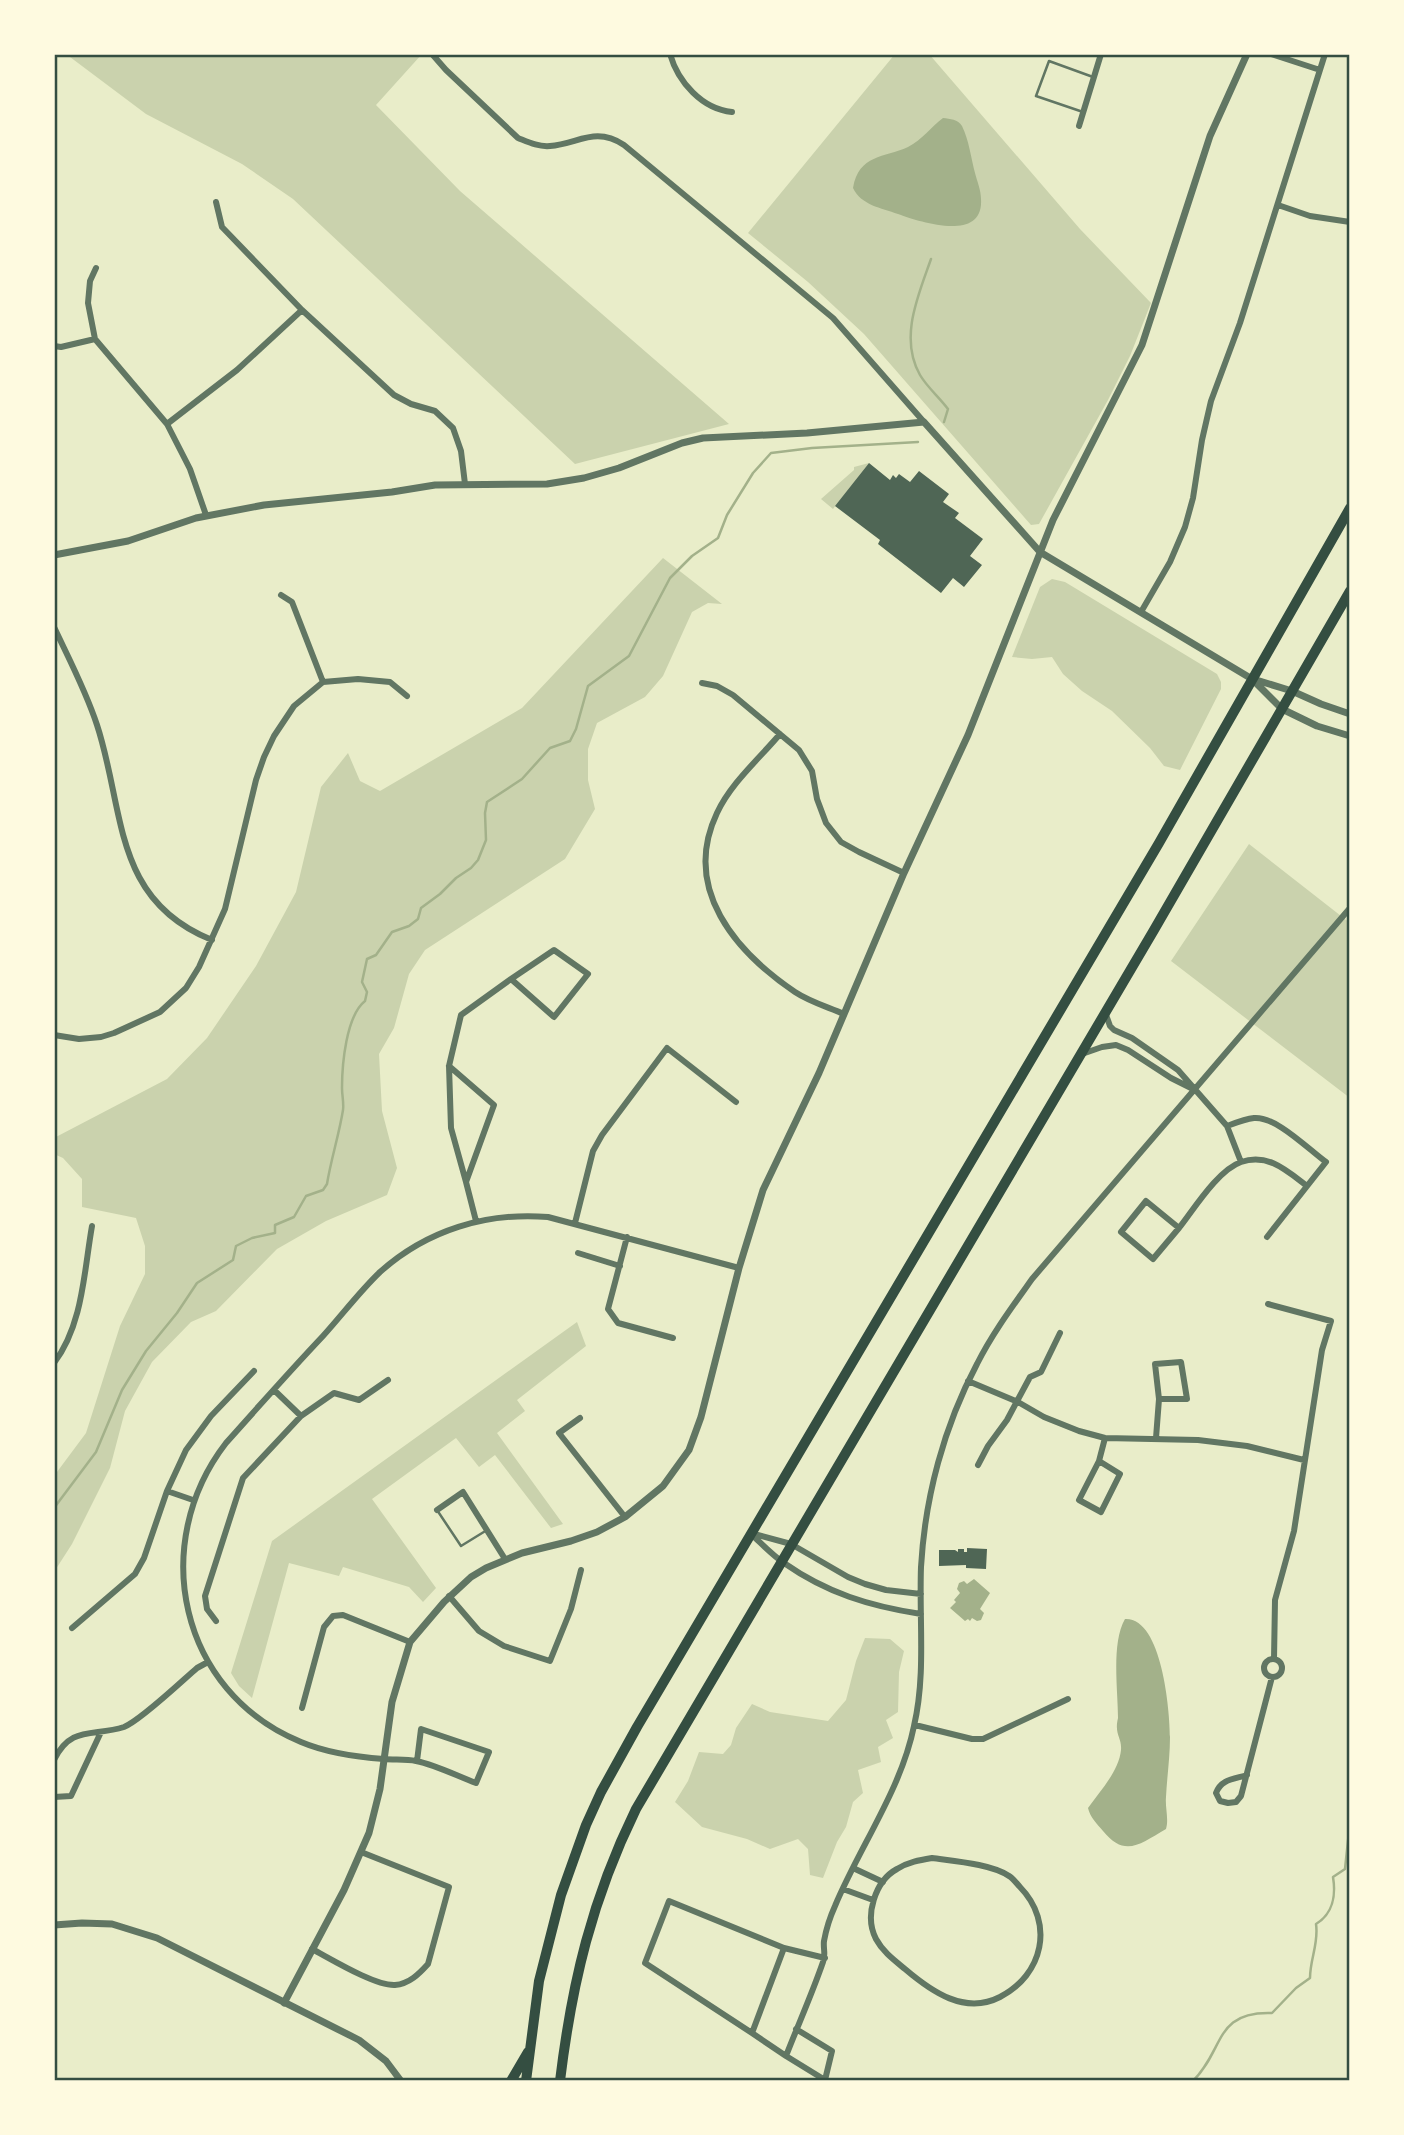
<svg xmlns="http://www.w3.org/2000/svg" width="1404" height="2135" viewBox="0 0 1404 2135" font-family="'DejaVu Sans',sans-serif">
<style>
.green{fill:#cad2ad}
.water{fill:#a3b18a}
.lines{fill:none;stroke-linecap:round;stroke-linejoin:round}
.stream{stroke:#a3b18a;stroke-width:2.5}
.building{fill:#4f6655}
.service{stroke:#617663;stroke-width:2.5}
.minor{stroke:#617663;stroke-width:6}
.tertiary{stroke:#617663;stroke-width:7}
.trunk{stroke:#344e41;stroke-width:10}
.neatline{fill:none;stroke:#344e41;stroke-width:2.5}
</style>
<rect width="100%" height="100%" fill="#e9edc9"/>
<!-- green -->
<path class="green" d="M66,54H422L376,105L460,191L729,424L575,464L293,199L242,164L146,114Z
M895,54H929L1080,229L1151,303L1130,356L1108,400L1039,524L1031,525L864,334L808,282L748,233Z
M869,463L833,509L821,499L854,470V467Z
M663,558L722,604L708,603L692,612L663,676L645,697L597,723L588,749V780L595,809L565,859L425,950L409,974L394,1028L379,1054L382,1111L397,1168L387,1195L326,1221L277,1249L216,1311L191,1322L152,1362L125,1411L110,1468L72,1544L54,1572V1476L86,1433L120,1326L145,1274V1246L136,1218L82,1207V1179L63,1158L54,1154V1138L167,1079L207,1038L256,966L296,892L321,787L348,753L360,781L380,791L522,708Z
M1052,579L1065,582L1217,674L1221,682V689L1180,770L1164,766L1150,748L1112,711L1082,691L1063,674L1052,657L1032,659L1012,657L1040,587Z
M1249,844L1350,923V1098L1171,961Z
M577,1322L586,1346L517,1400L525,1411L497,1433L563,1524L551,1528L495,1455L479,1467L456,1438L372,1499L436,1588L423,1602L409,1587L343,1567L339,1576L289,1563L252,1698L239,1686L231,1673L272,1541Z
M865,1638L890,1639L904,1651L899,1672L898,1712L886,1720L893,1738L878,1747L881,1762L858,1770L863,1793L853,1802L846,1827L837,1842L823,1878L810,1875L808,1849L798,1839L770,1849L747,1839L702,1827L675,1802L688,1781L699,1752L723,1754L731,1745L736,1728L752,1704L770,1712L828,1721L846,1700L856,1661Z"/>
<!-- water -->
<path class="water" d="M943,118C950,119 958,119 962,126C969,140 971,158 975,173C977,181 981,190 981,199C984,243 920,222 898,214C881,208 861,205 853,188C859,154 884,158 908,147C922,140 931,127 943,118Z
M974,1579L990,1593L980,1609L984,1613L981,1620L977,1621L972,1618L970,1621L968,1619L965,1621L950,1608L956,1602L954,1600L960,1593L957,1589L959,1583L964,1581L967,1584Z
M1125,1619C1162,1617 1170,1711 1170,1737C1170,1757 1167,1777 1166,1797C1165,1808 1169,1819 1166,1829C1140,1844 1125,1858 1103,1831C1097,1824 1090,1817 1088,1808C1100,1791 1119,1771 1121,1750C1122,1737 1114,1735 1118,1718C1118,1690 1111,1643 1125,1619Z"/>
<g class="lines">
<!-- stream -->
<path class="stream" d="M931,259C918,296 899,338 920,375C927,387 939,397 948,409L944,422
M54,1508L96,1452L122,1390L146,1351L177,1313L197,1283L233,1260L236,1246L252,1238L275,1233V1225L294,1217L306,1196L323,1190L327,1184C331,1159 339,1135 343,1110C344,1103 342,1096 342,1088C342,1065 346,1016 365,1001L367,992L362,982L367,959L376,955L392,932L409,926L418,919L421,908L440,894L456,878L471,868L478,860L486,840L485,813L487,802L522,779L550,748L570,741L576,729L588,686L629,656L670,578L692,556L718,538L727,515L753,473L771,453L812,448L918,442
M1193,2081C1225,2049 1214,2011 1272,2013L1296,1988L1310,1978C1310,1959 1319,1943 1316,1924C1333,1914 1336,1895 1333,1877L1345,1869L1350,1822"/>
</g>
<!-- building -->
<path class="building" d="M869,463L890,480L893,475L896,478L899,474L910,482L919,471L949,494L943,502L959,513L955,518L983,539L970,556L982,565L964,587L953,578L941,593L878,544L880,540L835,506Z
M967,1548L987,1549L986,1569L966,1568V1565L939,1566V1550H955L958,1552V1549H964V1552H967Z"/>
<g class="lines">
<!-- service -->
<path class="service" d="M1083,112L1036,96L1049,61L1093,77
M437,1510L461,1546L487,1530"/>
<!-- minor -->
<path class="minor" d="M432,54L446,70L518,138C528,142 538,147 550,146C578,144 595,126 624,145L833,318L924,422
M670,54C678,82 702,109 732,112
M1271,54L1320,70
M1079,126L1101,54
M216,202L222,227L302,310L394,395L411,404L435,411L453,428L461,451L465,484
M1278,205L1310,216L1350,222
M96,268L90,281L88,303L95,339L167,424L190,469L206,515
M54,346L61,347L95,339
M167,424L237,370L302,310
M281,595L292,602L323,682
M1141,612L1170,562L1185,527L1193,498L1202,440L1211,401L1240,323L1325,54
M54,627C69,659 86,691 97,725C125,810 112,900 212,940
M702,683L717,686L733,695L799,750L812,771L817,799L826,823L841,842L859,852L904,873
M780,734C759,759 731,783 717,813C681,889 736,952 795,992C810,1002 828,1007 844,1014
M554,950L588,974L554,1017L511,979Z
M1105,1012L1110,1026L1114,1030L1132,1038L1178,1070L1227,1126C1235,1123 1245,1119 1254,1118C1276,1116 1308,1149 1326,1162L1267,1237
M54,1035L79,1039L101,1037L114,1033L160,1012L186,988L199,967L225,909L256,780L264,757L274,736L294,706L323,682L358,679L390,682L407,696
M1082,1054L1102,1047L1116,1045L1128,1050L1171,1078L1191,1088
M449,1066L494,1105L466,1182L476,1221
M1241,1162C1268,1153 1286,1170 1307,1186
M466,1182L451,1128L449,1066L461,1015L511,979
M1146,1201L1179,1228L1153,1259L1121,1232Z
M575,1223L593,1151L602,1135L667,1048L736,1102
M1179,1228C1194,1209 1218,1170 1241,1162L1227,1126
M627,1237L608,1309L618,1323L673,1338
M578,1253L620,1266
M1268,1304L1331,1321L1322,1350L1294,1531L1275,1600L1274,1659
M54,1363C83,1325 84,1271 92,1226
M968,1381L1018,1402L1044,1417L1079,1431L1105,1438L1198,1440L1247,1446L1304,1460
M274,1390L301,1416L334,1393L359,1400L388,1380
M580,1418L559,1433L625,1517
M1156,1438L1159,1399L1155,1364L1181,1362L1187,1399H1159
M1099,1461L1079,1500L1101,1512L1120,1474L1099,1461L1105,1438
M978,1465L988,1446L1007,1420L1030,1377L1041,1372L1060,1333
M193,1500L167,1491L186,1450L211,1416L254,1371
M437,1510L463,1492L505,1559
M751,1534C762,1544 772,1555 784,1563C827,1593 869,1606 921,1614
M754,1534L791,1544L848,1577L865,1584L886,1590L921,1594
M449,1596L479,1631L504,1646L550,1661L571,1609L581,1570
M216,1621L207,1609L205,1596L243,1478L301,1416
M72,1628L135,1574L144,1558L167,1491
M1264 1668a9 9 0 1 1 18 0a9 9 0 1 1-18 0Z
M302,1708L324,1627L333,1616L343,1615L410,1642
M915,1725L972,1739H983L1068,1699
M54,1760C71,1725 93,1737 124,1727C140,1721 182,1681 197,1668L208,1662
M417,1761L421,1729L489,1752L476,1783C457,1776 436,1765 416,1761C406,1759 394,1760 384,1759C356,1757 327,1753 301,1742C179,1692 148,1544 226,1443C258,1407 290,1371 323,1336C342,1315 360,1291 380,1272C427,1230 486,1212 548,1217L739,1268
M1247,1775C1234,1779 1221,1779 1216,1793L1220,1801L1228,1803L1236,1802L1241,1796L1272,1677
M54,1797L71,1796L101,1732
M932,1858C953,1861 992,1864 1009,1876C1013,1878 1017,1884 1020,1887C1055,1923 1043,1975 1000,1997C965,2015 932,1992 905,1969C894,1960 883,1952 876,1939C864,1916 875,1881 897,1869C908,1862 920,1860 932,1858Z
M853,1868L883,1882
M843,1889L873,1900
M312,1949C331,1959 375,1986 395,1985C409,1984 419,1974 428,1964L449,1887L361,1852
M796,2029L832,2051L825,2080L786,2056C798,2025 812,1994 823,1962C826,1955 823,1948 824,1941C826,1930 830,1917 835,1906C860,1846 901,1790 914,1726C926,1675 919,1620 921,1567C925,1497 944,1426 977,1364C992,1334 1012,1307 1032,1279L1350,908
M752,2033L645,1963L669,1901L784,1948
M786,2056L752,2033L784,1948L825,1958"/>
<!-- tertiary -->
<path class="tertiary" d="M54,555L128,541L196,518L264,505L392,492L435,485L547,484L584,478L619,468L682,443L703,438L807,433L924,422L1040,552L1252,679L1282,709L1317,726L1350,736
M1253,679L1292,691L1321,704L1350,714
M54,1925L82,1923L112,1924L157,1938L359,2040L386,2061L401,2081
M284,2003L344,1890L369,1833L380,1789L392,1702L410,1642L444,1602L471,1577L486,1568L522,1553L571,1541L597,1532L625,1517L663,1486L689,1450L701,1417L739,1268L763,1190L819,1073L904,873L968,735L1053,520L1142,345L1210,136L1247,54"/>
<!-- trunk -->
<path class="trunk" d="M511,2081L528,2052
M526,2081L539,1981L561,1895L586,1825L601,1792L637,1727L1159,843L1350,508
M560,2081C572,1982 592,1899 636,1809L1154,930L1350,591"/>
</g>
<!-- border -->
<rect width="1404" height="2135" fill="none" stroke="#fefae0" stroke-width="112"/>
<rect x="56" y="56" width="1292" height="2023" class="neatline"/>
</svg>
